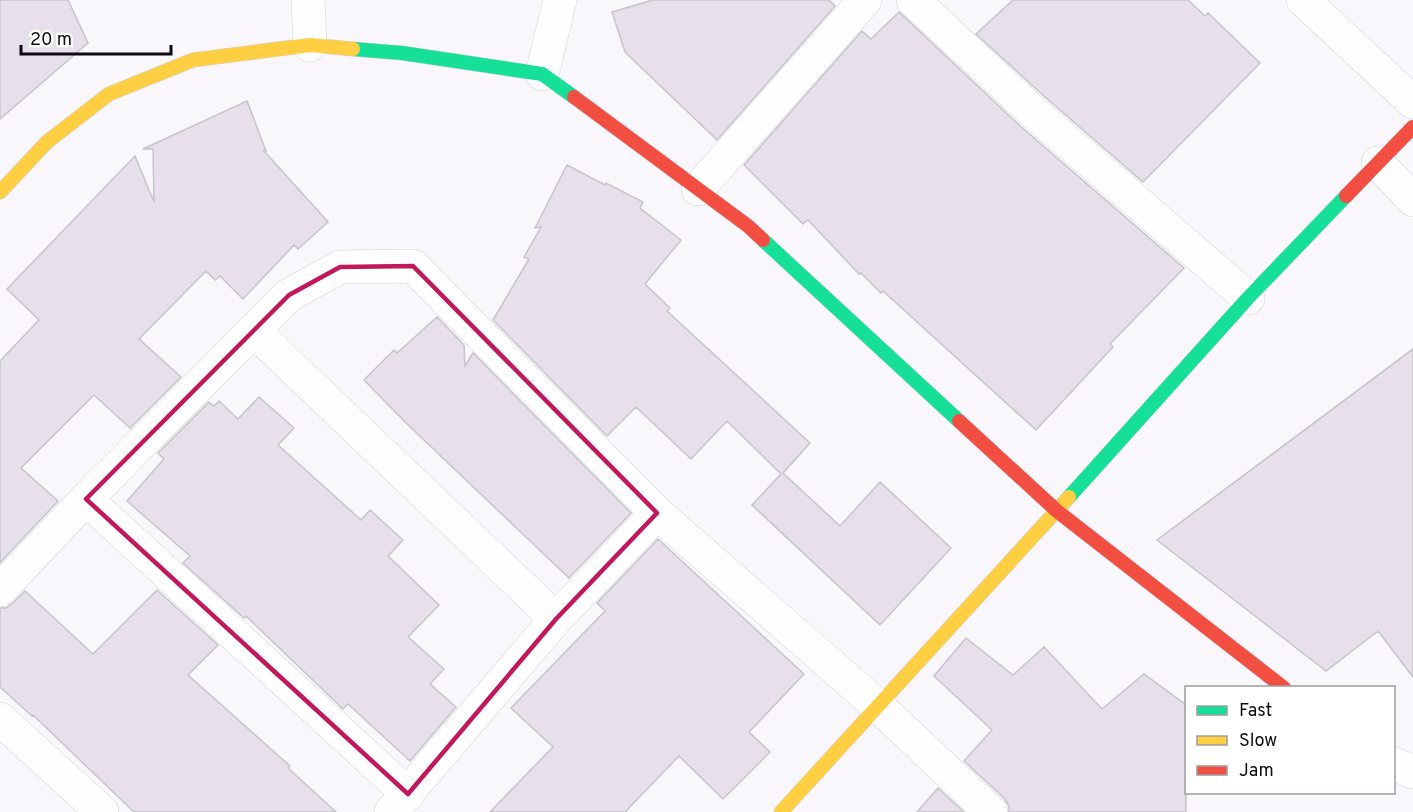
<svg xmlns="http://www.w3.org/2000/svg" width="1413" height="812" viewBox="0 0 1413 812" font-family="Overpass,sans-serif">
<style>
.building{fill:#e7dfea;stroke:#c7c4c9;stroke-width:1.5}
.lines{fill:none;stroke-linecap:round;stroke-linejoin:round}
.street-casing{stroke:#d4d2d6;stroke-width:34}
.fast-casing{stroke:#d4d2d6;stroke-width:15}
.slow-casing{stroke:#d4d2d6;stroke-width:15}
.jam-casing{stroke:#d4d2d6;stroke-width:15}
.street{stroke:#fefeff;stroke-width:33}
.fast{stroke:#16e098;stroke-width:14}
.slow{stroke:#ffcf43;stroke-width:14}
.jam{stroke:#f24e42;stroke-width:14}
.marked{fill:none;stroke:#c2185b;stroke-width:4.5;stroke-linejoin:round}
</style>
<rect width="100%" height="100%" fill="#f9f6fc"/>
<!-- building -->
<path class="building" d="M0,0H68L88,43L0,119Z
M653,0H829L835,6L717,140L625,52L612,12Z
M1013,0H1188L1205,16L1208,13L1260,63L1143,182L1045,97L976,34Z
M899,12L1019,125L1184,268L1110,344L1113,347L1036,430L883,291L881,293L861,273L859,274L808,220L803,224L744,165L862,31L871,39Z
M247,101L266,151H264L328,222L298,249L294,245L243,299L220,276L215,280L206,271L139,339L181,377L130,428L94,395L21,468L58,501L0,563V361L39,320L7,289L135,156L154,202L153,149H143Z
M567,165L605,185L606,183L643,202L640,208L681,240L645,284L670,308L667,311L810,443L783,473L840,526L880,482L951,548L880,625L752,505L781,474L727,421L691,459L636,407L607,436L493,320L529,259L524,257L541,227L535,228Z
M437,317L464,345L465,366L473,353L631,513L569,578L405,422L364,380L394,350L397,353Z
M1413,349V677L1378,631L1326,671L1157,540Z
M259,397L294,428L278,445L361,520L370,510L403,540L388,556L439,605L408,637L444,669L430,684L456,707L410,761L348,704L343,709L246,616L244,618L183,563L190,556L127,501L164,459L158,453L209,402L214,406L219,401L238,419Z
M658,539L804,674L749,732L770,752L723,799L679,756L625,812H490L553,747L511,708L605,611L597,603Z
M157,590L218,645L188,675L290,766L288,768L336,812H134L33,715L32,716L0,687V608H6L13,603L25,591L93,654Z
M966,638L1013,675L1044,647L1102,709L1144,674L1186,705V812H1009V806L1004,798L964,761L992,730L934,676Z
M938,788L964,812H917Z"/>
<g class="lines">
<!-- street casing -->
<g class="street-casing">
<path id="street" d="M308,0L310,45
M913,0L1032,111L1248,298
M1303,0L1413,102
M542,74L560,0
M1378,163L1413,200
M698,189L865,0
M253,330L556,619
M86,499L408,794
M0,590L86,499L289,295L340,267L413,266L657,513L878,706L991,812
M0,719L102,812
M1394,764L1413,772
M391,812L556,619L657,513"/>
</g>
<!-- fast casing -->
<g class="fast-casing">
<path id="fast" d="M353,49L402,53L542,74L574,97
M763,240L959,421
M1069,497L1248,298L1346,196"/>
</g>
<!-- slow casing -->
<g class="slow-casing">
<path id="slow" d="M0,192L47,142L109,94L193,60L310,45L353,49
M781,812L1069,497"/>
</g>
<!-- jam casing -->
<g class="jam-casing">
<path id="jam" d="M574,97L748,226L763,240
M1346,196L1413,127
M959,421L1057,511L1284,688"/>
</g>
<!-- street -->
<use href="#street" class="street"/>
<!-- fast -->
<use href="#fast" class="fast"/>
<!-- slow -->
<use href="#slow" class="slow"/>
<!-- jam -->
<use href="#jam" class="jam"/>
</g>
<!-- marked area -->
<path class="marked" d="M413,266L657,513L556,619L408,794L86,499L289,295L340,267Z"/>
<!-- legend -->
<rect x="1185" y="686" width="210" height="108" fill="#ffffff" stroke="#9e9d9f" stroke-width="1.5"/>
<rect x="1197" y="706" width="30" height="9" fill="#16e098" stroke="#9e9d9f" stroke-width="1.5"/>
<text x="1239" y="716" font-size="18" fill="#0d0b0e">Fast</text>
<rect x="1197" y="736" width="30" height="9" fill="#ffcf43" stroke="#9e9d9f" stroke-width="1.5"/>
<text x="1239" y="746" font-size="18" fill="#0d0b0e">Slow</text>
<rect x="1197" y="766" width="30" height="9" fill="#f24e42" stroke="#9e9d9f" stroke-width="1.5"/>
<text x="1239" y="776" font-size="18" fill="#0d0b0e">Jam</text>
<!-- scale -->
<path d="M21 45v9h150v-9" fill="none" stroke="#0d0b0e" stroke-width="3"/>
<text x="30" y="45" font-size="18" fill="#0d0b0e" stroke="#ffffff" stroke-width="4.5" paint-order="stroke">20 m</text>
</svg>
